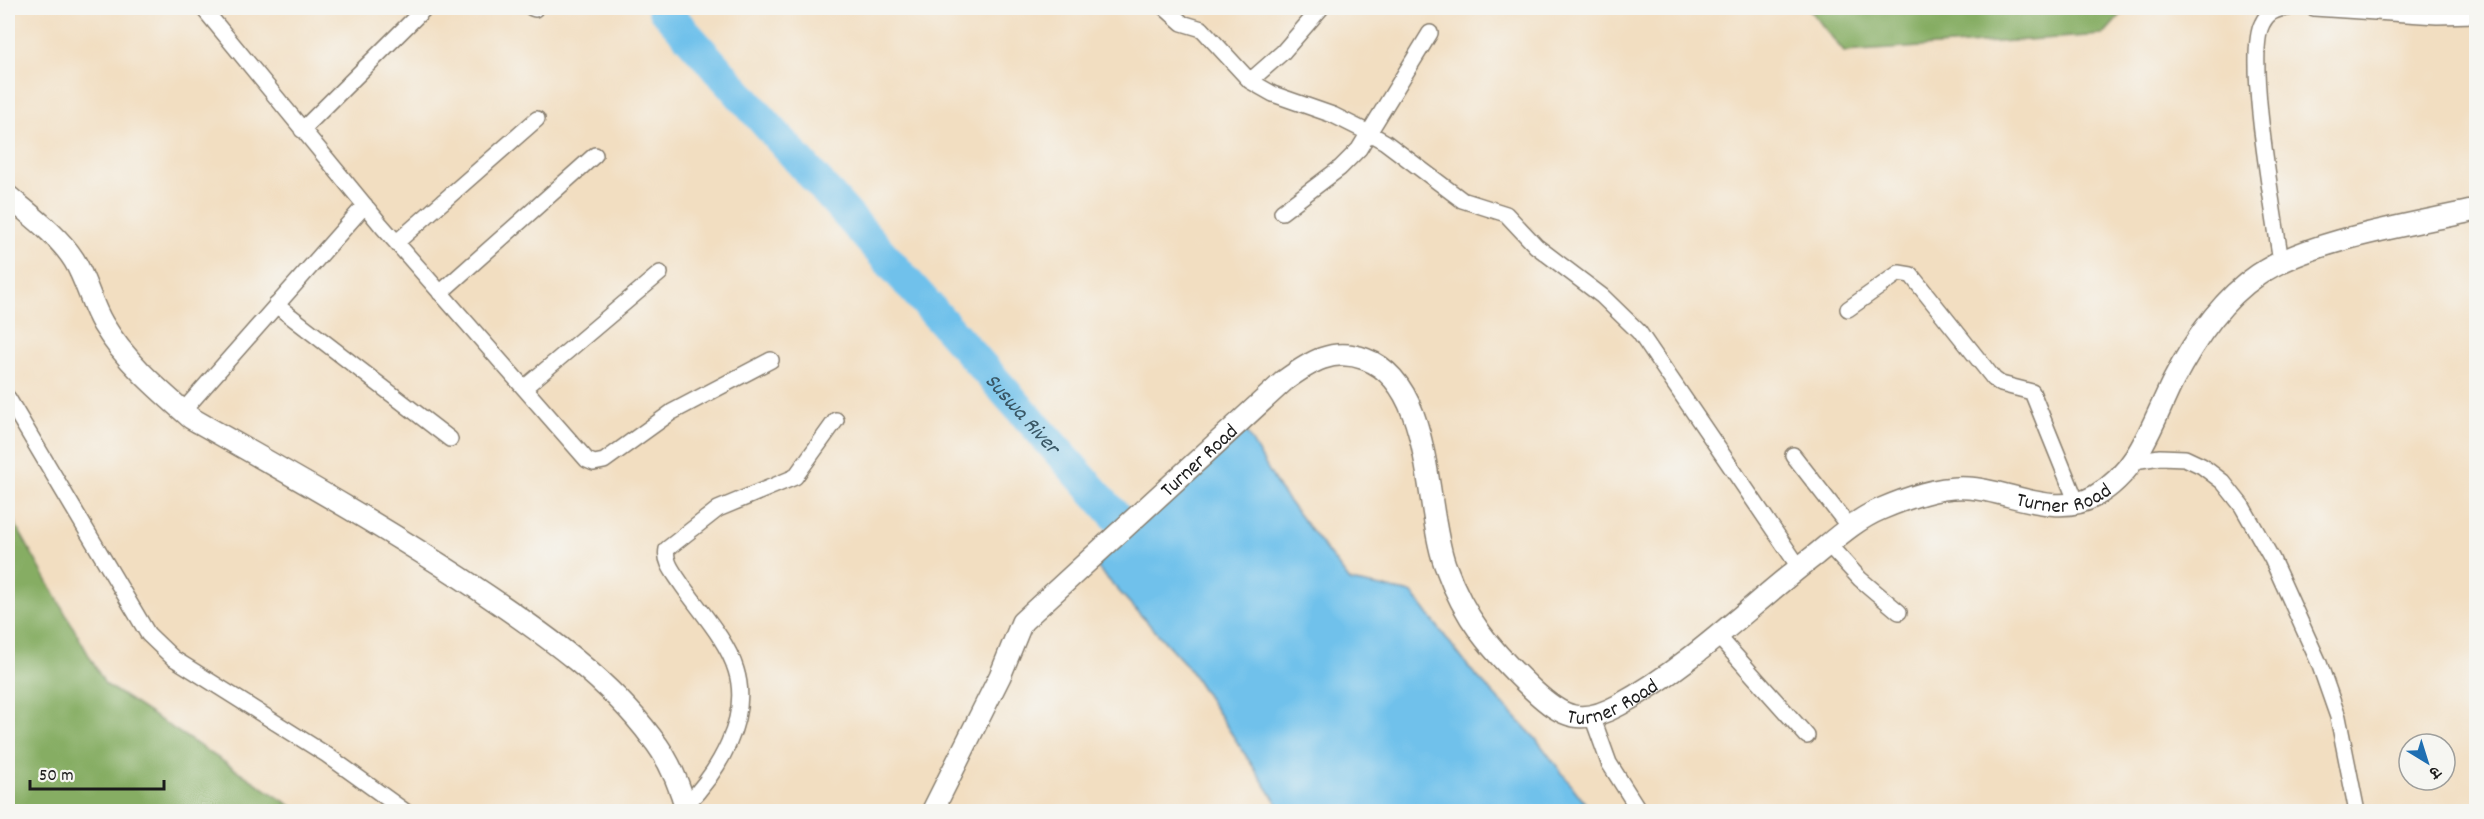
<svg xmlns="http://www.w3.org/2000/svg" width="2484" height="819" viewBox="0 0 2484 819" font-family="Dekko,'Playpen Sans Deva',sans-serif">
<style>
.forest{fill:#86ad64;stroke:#516440;stroke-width:1.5}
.water{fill:#70c1eb;stroke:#466e84;stroke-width:1.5}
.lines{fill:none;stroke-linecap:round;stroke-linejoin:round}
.river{stroke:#70c1eb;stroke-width:32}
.street-casing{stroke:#877d6e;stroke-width:18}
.secondary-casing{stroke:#877d6e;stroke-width:24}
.street{stroke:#fff;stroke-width:15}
.secondary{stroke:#fff;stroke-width:21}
.labels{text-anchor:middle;stroke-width:4.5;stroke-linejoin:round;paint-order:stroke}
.street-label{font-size:21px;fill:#1c1c1c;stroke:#f6f6f2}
.water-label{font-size:22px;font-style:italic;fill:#395664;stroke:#f6f6f2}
</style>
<rect width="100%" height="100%" fill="#f6f6f2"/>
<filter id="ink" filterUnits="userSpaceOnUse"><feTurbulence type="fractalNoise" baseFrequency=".0167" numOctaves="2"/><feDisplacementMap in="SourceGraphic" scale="12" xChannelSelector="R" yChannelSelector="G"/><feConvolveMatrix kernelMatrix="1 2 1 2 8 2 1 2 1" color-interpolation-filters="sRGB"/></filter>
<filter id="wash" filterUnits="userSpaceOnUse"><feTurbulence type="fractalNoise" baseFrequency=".008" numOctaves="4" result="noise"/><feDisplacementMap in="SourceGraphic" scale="24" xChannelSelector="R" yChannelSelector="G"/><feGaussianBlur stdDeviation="1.35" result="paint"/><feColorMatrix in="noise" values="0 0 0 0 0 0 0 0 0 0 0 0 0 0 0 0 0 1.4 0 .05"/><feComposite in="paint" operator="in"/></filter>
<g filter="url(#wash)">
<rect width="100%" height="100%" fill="#f2dec1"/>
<!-- forest -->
<path class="forest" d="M1808,8H2127L2103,35L1844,52Z
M8,511L105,684L299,811H8Z"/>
<!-- water -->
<path class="water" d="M1246,431L1280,490L1350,581L1412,593L1470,669L1537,740L1591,811H1282L1188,667L1096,566Z"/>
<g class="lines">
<!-- river -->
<path class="river" id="s1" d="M663,8L1147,551"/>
</g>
</g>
<g filter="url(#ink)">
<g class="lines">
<!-- street casing -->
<g class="street-casing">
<path id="street" d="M203,8L381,225L587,460L594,463L604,461L672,412L771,360
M532,8L535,9
M1165,8L1182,23L1202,29L1250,81
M1321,8L1283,52L1250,81L1273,94L1333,115L1369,133L1385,142L1462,200L1506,214L1536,246L1602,296L1639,332L1799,567
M2314,8L2437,16L2476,15
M302,130L425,8
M1282,212L1340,168L1359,149L1430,33
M397,242L537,119
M2281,262C2275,218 2245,57 2262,24C2267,13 2276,8 2288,8
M440,293L595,155
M276,305L450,439
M1848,309L1899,273L1911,275L1994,379L2001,384L2032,392L2077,503
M524,388L660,273
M8,398L148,634L173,658L327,755L406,812
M183,411L365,205
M1793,455L1849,527
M2134,461L2160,457L2185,458L2202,466L2223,482L2242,506L2272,559L2319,663L2338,717L2357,812
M1828,544L1860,579L1899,612
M1717,635L1807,736
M1592,716L1609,763L1640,812
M686,805C718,772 751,718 736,670C727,640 700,611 682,585C675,574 664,562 667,549L718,509L795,477L836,420"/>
</g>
<!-- secondary casing -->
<g class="secondary-casing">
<g id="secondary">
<path d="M8,196C30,215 58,235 74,260C86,279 91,304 103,324C125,361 159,390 191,418C292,475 392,531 488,596C547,636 609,680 652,738C669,759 680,786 687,812"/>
<path id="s2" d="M932,812L1000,676L1022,622L1284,381C1310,362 1333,347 1365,359C1434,384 1424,507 1445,565C1465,620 1491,650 1533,690C1563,718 1581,726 1619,705C1691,666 1750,605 1814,556C1835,539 1855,520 1881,509C1907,498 1939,486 1968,488C2009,490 2055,519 2095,496C2138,472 2152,424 2172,383C2192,344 2221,300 2258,275C2308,240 2415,224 2476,210"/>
</g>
</g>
<!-- street -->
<use href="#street" class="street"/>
<!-- secondary -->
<use href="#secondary" class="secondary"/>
</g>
</g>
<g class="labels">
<!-- street labels -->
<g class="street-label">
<text dy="7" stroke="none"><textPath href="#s2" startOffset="450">Turner Road</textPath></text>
<text dy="7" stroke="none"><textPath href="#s2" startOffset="1652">Turner Road</textPath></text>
<text dy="7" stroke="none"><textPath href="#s2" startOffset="1130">Turner Road</textPath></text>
</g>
<!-- water labels -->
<g class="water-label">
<text dy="8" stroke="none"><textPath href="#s1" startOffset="542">Suswa River</textPath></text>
</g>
</g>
<!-- margin -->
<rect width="2484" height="819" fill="none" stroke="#f6f6f2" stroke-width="30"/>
<!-- north arrow -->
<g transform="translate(2427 762) rotate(142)"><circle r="28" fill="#f6f6f2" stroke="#9f9f9c" stroke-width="1.5"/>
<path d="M0-4.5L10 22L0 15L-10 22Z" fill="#1f6fb2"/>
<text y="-9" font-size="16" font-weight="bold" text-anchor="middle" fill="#1c1c1c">उ</text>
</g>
<!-- scale -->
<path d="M30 780v9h134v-9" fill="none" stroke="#1c1c1c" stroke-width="3"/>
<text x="39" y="780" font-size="18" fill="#1c1c1c" stroke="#f6f6f2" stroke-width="4.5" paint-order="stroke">50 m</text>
</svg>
